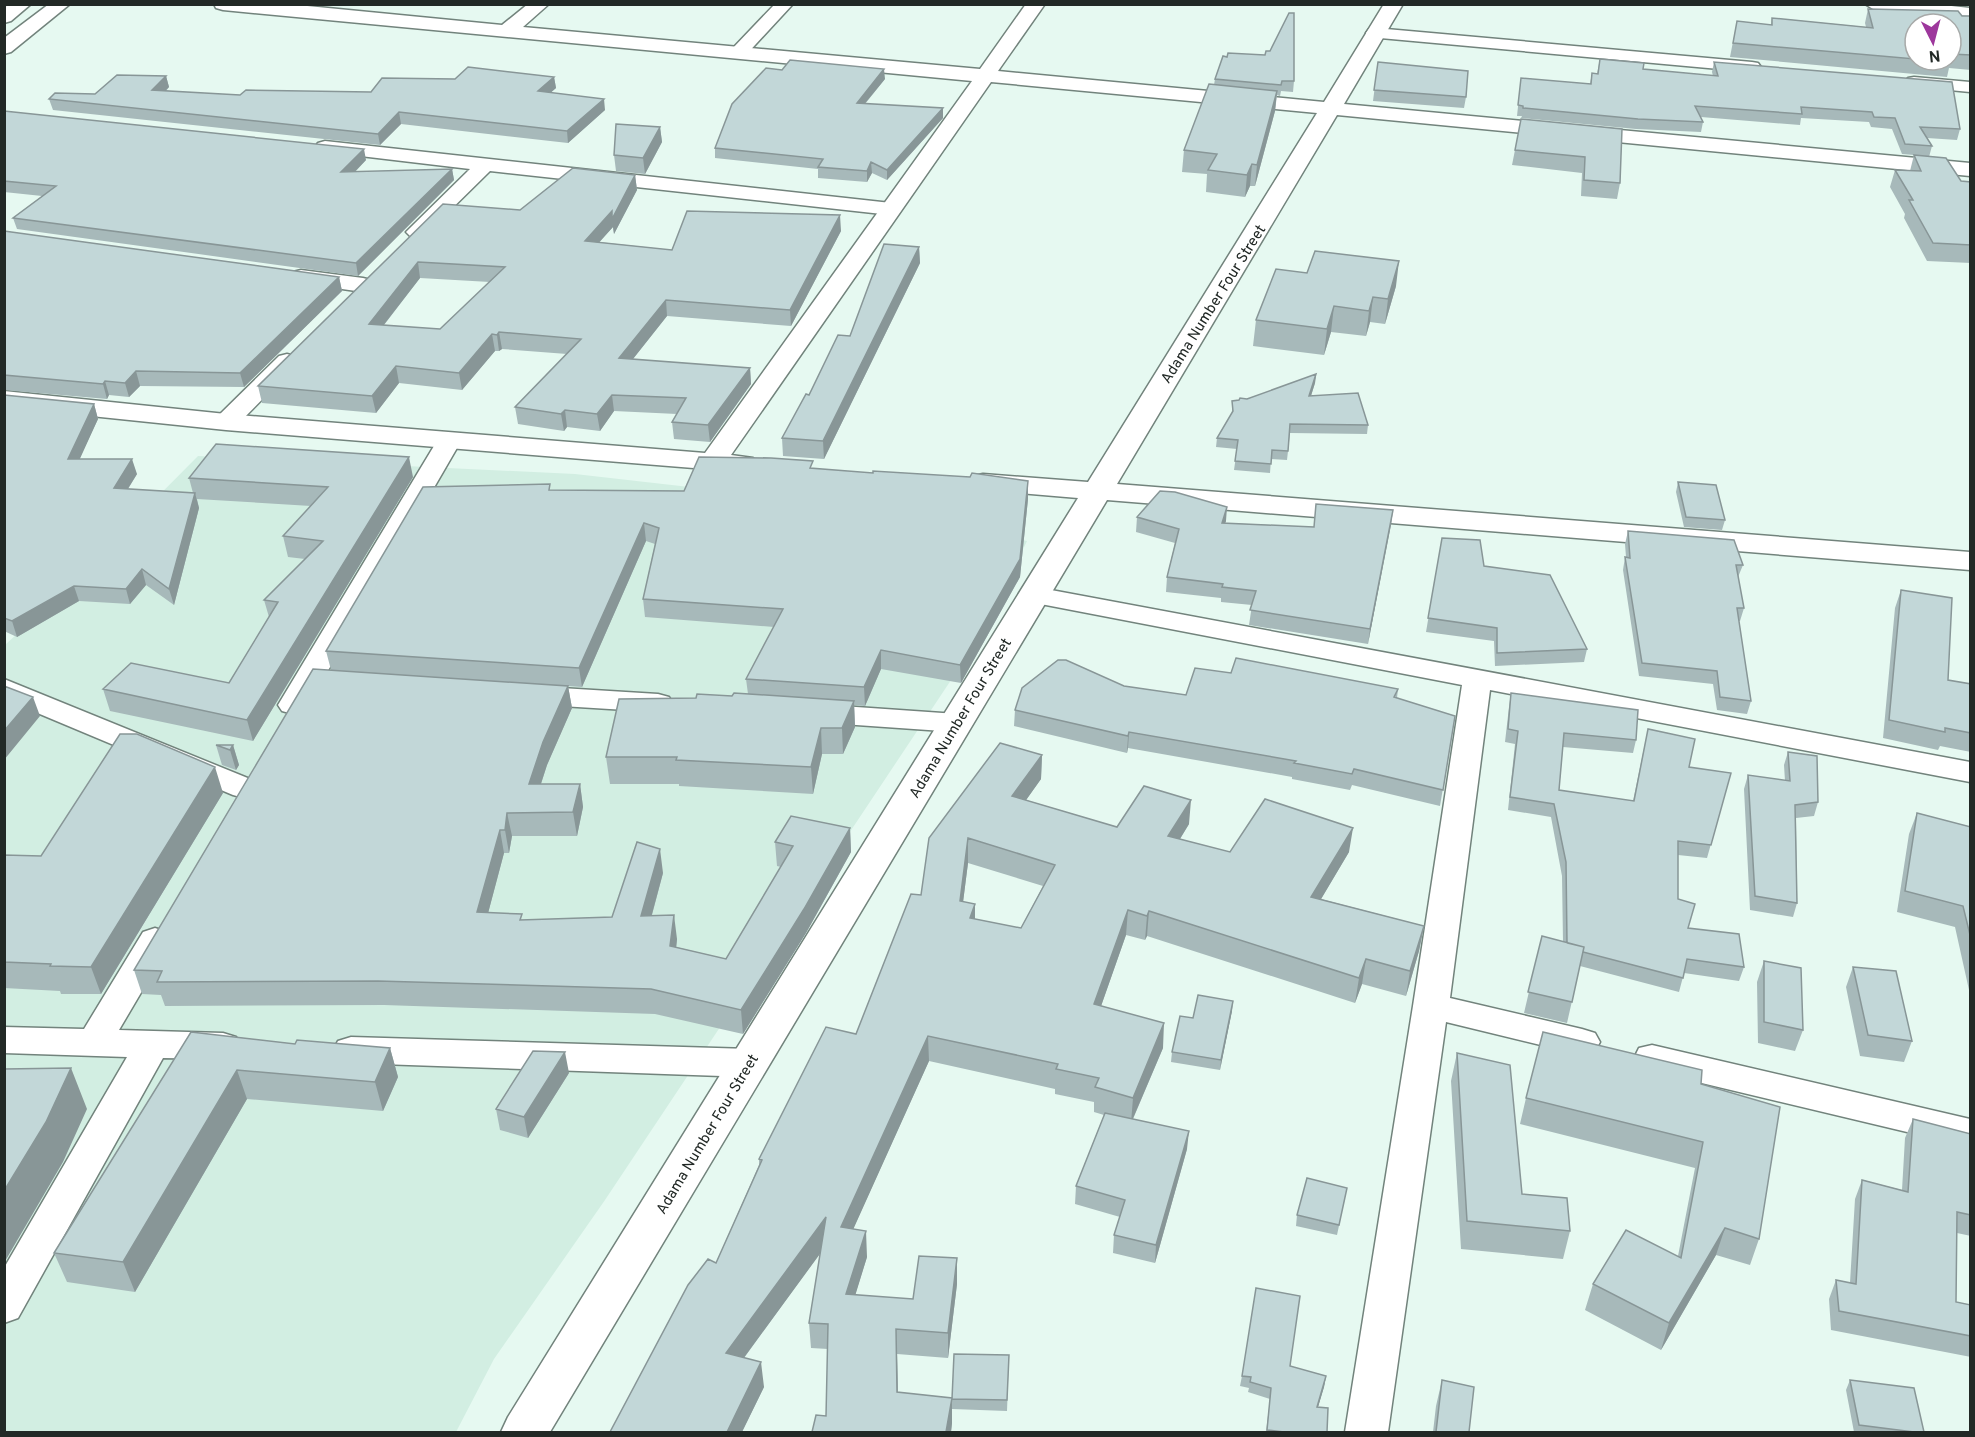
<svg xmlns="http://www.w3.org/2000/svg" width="1975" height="1437" viewBox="0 0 1975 1437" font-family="Overpass,sans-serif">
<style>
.built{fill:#d2eee2}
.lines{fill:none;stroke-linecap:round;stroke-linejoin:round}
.minor-casing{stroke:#72837c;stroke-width:3}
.tertiary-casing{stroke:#72837c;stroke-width:3}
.secondary-casing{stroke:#72837c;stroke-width:3}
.minor{fill:#fff;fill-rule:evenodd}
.tertiary{fill:#fff;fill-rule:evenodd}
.secondary{fill:#fff;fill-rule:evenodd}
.wall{fill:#a7b9ba;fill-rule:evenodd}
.shaded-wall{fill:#889697}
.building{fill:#c2d7d8;stroke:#889697;stroke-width:1.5;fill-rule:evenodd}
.labels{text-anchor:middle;stroke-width:4.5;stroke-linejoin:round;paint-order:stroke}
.street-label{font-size:15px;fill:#222926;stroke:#fff}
</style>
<rect width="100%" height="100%" fill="#e6f9f1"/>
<!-- built -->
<path class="built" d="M198,456L575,474L892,510L1027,541L985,629L605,1200L494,1359L456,1432H5V645L70,585Z"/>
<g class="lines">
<!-- minor casing -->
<g class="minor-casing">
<path id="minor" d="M775,4H793L744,57H732L729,53L732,49Z
M1865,4H1933L1970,8V18L1873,9Z
M1375,28L1752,62L1758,63L1761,67L1758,71L1752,72L1369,37L1366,33L1369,29Z
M1914,77L1970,82V92L1908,86L1905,82L1908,78Z
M325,141L891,203L898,205L901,209L898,213L891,215L490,171L424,236L417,238L410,236L406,232L410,228L470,169L318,151L315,147L318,143Z
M301,270L363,278L371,280L374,285L371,290L363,292L293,282L290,277L293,272Z
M287,354L295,356L299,361L295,366L235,427L226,429L217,427L214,422L217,417L279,356Z
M449,434L458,436L461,441L308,705L304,711L293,714L282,711L278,705L437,441L440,436Z
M1035,587L1970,762V782L1490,690L1450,998L1582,1029L1595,1033L1600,1042L1595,1051L1582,1055L1446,1022L1388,1432H1345L1413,1006L1462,685L1025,601L1021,595L1025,589Z
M4,679L255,781L260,788L255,795L244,798L233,795L4,699Z
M529,686L658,694L669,697L673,703L669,709L658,712L529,704L519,701L514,695L519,689Z
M813,704L957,714L968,716L972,723L968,730L957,732L813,722L802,719L798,713L802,707Z
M155,928L167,932L172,940L119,1030L223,1033L236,1037L241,1046L236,1055L223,1059L163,1058L18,1318L4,1323V1268L127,1057L4,1053V1027L84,1029L143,932Z
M351,1037L750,1049L763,1053L768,1063L763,1073L750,1077L351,1063L338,1059L333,1050L338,1041Z
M1652,1045L1970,1119V1147L1639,1068L1634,1058L1639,1048Z"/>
</g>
<!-- tertiary casing -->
<g class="tertiary-casing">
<path id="tertiary" d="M214,4H287L502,25L528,4H549L523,27L980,69L1026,4H1045L998,71L1324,102L1384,4H1403L1344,104L1970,163V176L1337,115L1117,484L1970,552V570L1107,500L550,1432H501L508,1417L1078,498L983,490L973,488L969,482L973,476L983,474L1088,482L1317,113L991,82L731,455L753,458L757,464L753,470L743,472L226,430L4,407V391L226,414L705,453L972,81L223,10L216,8Z"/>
</g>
<!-- secondary casing -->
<g class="secondary-casing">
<path id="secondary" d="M9,4H31L11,21L4,23V8Z
M49,4H70L11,52L4,54V38Z"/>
</g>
<!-- minor -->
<use href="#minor" class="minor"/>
<!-- tertiary -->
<use href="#tertiary" class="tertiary"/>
<!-- secondary -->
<use href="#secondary" class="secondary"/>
</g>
<!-- wall -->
<path class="wall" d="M1868,9L1971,16V70L1949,68L1947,77L1730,57L1737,21L1771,25L1772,18L1866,27L1865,23ZM1915,24H1951V60H1915Z
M1600,59L1643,69L1713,76L1712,72L1714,62L1960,129L1957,140L1927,138L1932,146L1929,157L1961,181L1971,182V263L1927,261L1904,218L1905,214L1890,187L1895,170L1910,171L1914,155L1902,154L1892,129L1871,127L1869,122L1801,118L1800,125L1701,117L1703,122L1701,132L1636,129L1521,118L1522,116H1517L1521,78L1590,84L1592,73L1597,74Z
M1378,62L1466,97L1464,108L1373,101Z
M166,76L169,87L166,91L240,95L371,92L455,79L554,77L556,88L550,93L605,110L568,143L401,124L380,145L53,110L49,99L95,94Z
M885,79L865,104L943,108V118L887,180L872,173L867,182L818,178V169L715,158V148Z
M1215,79L1294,81L1293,92L1281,91L1280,96L1277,95L1275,111L1255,186H1250L1245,197L1206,192L1207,174L1182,172L1184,150L1214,85Z
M4,111L366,160L355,172L452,169L454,180L358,276L17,229L13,218L42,196L4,192Z
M660,127L662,142L645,174L616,171L614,155Z
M1622,129L1620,183L1617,199L1581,196L1582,173L1512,165L1515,150Z
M635,175L637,190L614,234L613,227L599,242L672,250L841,231L791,326L667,316L633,359L750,368L751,384L710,442L674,439L672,422L677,414L614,411L600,431L567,427L564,431L518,424L515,407L567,354L502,349L499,351H495L462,390L399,383L376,413L262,403L258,386L443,204L520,210ZM420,278L490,282L440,329L384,325Z
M4,231L339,277L342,291L244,387L140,386L129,397L109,395L107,399L4,390Z
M919,247L920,263L824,459L783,456L782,438L809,395L850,336Z
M1396,286L1385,324L1370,322L1366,336L1331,332L1324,355L1253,346L1256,320Z
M1316,374L1315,383L1311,396L1368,425L1367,434L1290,433L1287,460L1271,459L1270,473L1234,470L1237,449L1216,447L1217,438L1232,413V401L1247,399Z
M4,395L94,404L98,419L79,459L137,474L128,489L193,493L189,478L413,477L253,741L110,711L103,689L229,683L269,617L264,600L305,559L288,557L283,536L311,506L197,499L199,508L174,605L146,585L130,604L79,601L17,637L4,631Z
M813,468L1028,499L1020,577L961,683L881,669L865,706L854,705L855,727L843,754H822L813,794L679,786V784H610L606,757L696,698L732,696L748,694L746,679L774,627L645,617L643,599L655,544L646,541L582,687L568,686L572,708L547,765L541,784H580L583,807L577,836H512L509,853H504L488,913L523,920L612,917L663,873L652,915L677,939L676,947L726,959L781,867L777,866L775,842L850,828L851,852L806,933L743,1034L655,1014L384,1005L165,1006L161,995L142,994L134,970L331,670L326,651L551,490L684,491Z
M1678,482L1725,520L1722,530L1684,527L1676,492Z
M1316,504L1393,510L1368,644L1249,625L1252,605L1221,602V598L1166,592L1167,577L1175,543L1136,532L1137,517L1226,521L1225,523L1314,527Z
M1628,531L1743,565L1738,577L1744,608L1740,621H1739L1751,701L1747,714L1717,710L1713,684L1639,676L1623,570L1625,557H1626L1625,544Z
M1442,538L1484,566L1587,649L1584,662L1495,666L1494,641L1426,632Z
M1901,590L1948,680L1971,684V752L1940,746L1938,750L1883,738L1895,608Z
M1231,673L1398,689L1397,698L1455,716L1440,806L1352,785L1350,790L1292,779V777L1128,748L1127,753L1014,726L1015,710L1124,686L1186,695Z
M1511,693L1636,740L1633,753L1563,747L1559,790L1633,801L1648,729L1689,767L1731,773L1707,858L1678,855V899L1688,928L1744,967L1739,981L1684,973L1679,992L1580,966L1567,1023L1524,1013L1542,936L1563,942L1562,876L1551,817L1508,810L1515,744L1505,742L1509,707Z
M216,745H233L239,765L236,770L222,765Z
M1788,752L1818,802L1814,816L1796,818L1797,903L1793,917L1750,910L1744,789L1748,775L1785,781L1784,765Z
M1042,755L1041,779L1026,800L1117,827L1189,824L1180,839L1230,852H1349L1321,899L1424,926L1419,951L1406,996L1362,984L1355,1003L1147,936L1145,940L1126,935L1101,1006L1163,1048L1133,1119L1187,1149L1155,1263L1113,1253L1114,1235L1120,1217L1075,1204L1076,1186L1104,1115L1094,1112V1102L1055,1094V1089L929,1061L853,1229L867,1257L855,1295L913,1299L957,1258V1284L948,1358L897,1354L898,1392L952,1398V1423L951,1432H812L826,1416L828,1349L811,1348L809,1323L820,1253L744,1358L764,1387L742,1432H610L716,1263L759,1165V1159L856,1034L921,895L929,838ZM968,863L1043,886L1021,928L975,919L963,902Z
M223,793L101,994H61L60,991L4,988V855L41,856Z
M1917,813L1971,827V999L1955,927L1897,912L1909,834Z
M1764,961L1803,1030L1795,1051L1758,1043L1757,982Z
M1853,967L1912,1041L1904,1062L1860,1056L1846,987Z
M1232,1011L1220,1070L1171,1062L1172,1052L1193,1018Z
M191,1032L295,1044L390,1048L398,1077L383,1111L247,1099L135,1292L67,1282L54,1253Z
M1457,1053L1522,1194L1570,1231L1563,1259L1461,1249L1451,1081Z
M569,1073L528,1138L500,1130L496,1109Z
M1701,1084L1759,1239L1750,1265L1716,1255L1661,1350L1585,1310L1593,1284L1678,1256L1695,1168L1520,1124L1526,1098Z
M1913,1119L1971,1134V1236L1957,1233L1956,1302L1971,1305V1357L1831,1330L1829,1299L1836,1280L1850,1283L1855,1199L1862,1180L1902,1190L1905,1138Z
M1347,1188L1337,1235L1296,1226L1297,1215Z
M1009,1355L1007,1411L952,1409V1399Z
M1290,1366L1326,1376L1324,1387L1318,1407L1327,1432H1266L1270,1399L1248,1392L1249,1388L1240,1386L1242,1376Z
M1442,1380L1469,1432H1433L1436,1406Z
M1850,1380L1924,1432H1854L1846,1390Z"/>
<!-- shaded-wall -->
<path class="shaded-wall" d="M884,69L885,79L857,113V103Z
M166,76L169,87L155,101L152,90Z
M554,77L556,88L539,103L538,91Z
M1277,91L1275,111L1255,186L1257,165Z
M604,99L605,110L568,143L567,131Z
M943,108V118L887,180V170Z
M399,112L401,124L380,145L378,134Z
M660,127L662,142L645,174L643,158Z
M364,149L366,160L343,184L341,172Z
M871,162L872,173L867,182V171Z
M1252,164L1250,186L1245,197L1247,175Z
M452,169L454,180L358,276L356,263Z
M635,175L637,190L614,234L613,227L587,256L585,241Z
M840,215L841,231L791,326L790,310Z
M919,247L920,263L824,459L823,441Z
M1399,261L1396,286L1385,324L1388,299Z
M418,262L420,278L372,340L369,324Z
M339,277L342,291L244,387L240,373Z
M1373,297L1370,322L1366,336L1369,311Z
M666,300L667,316L621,374L619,358Z
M1334,306L1331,332L1324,355L1327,329Z
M499,332L502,349L499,351L497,335Z
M492,334L495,351L462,390L459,373Z
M396,366L399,383L376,413L372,396Z
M750,368L751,384L710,442L708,425Z
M136,371L140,386L129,397L125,383Z
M1316,374L1315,383L1308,405L1309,396Z
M105,381L109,395L107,399L103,384Z
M612,395L614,411L600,431L597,414Z
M94,404L98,419L73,474L68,459Z
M565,410L567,427L564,431L561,414Z
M409,457L413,477L253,741L247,720Z
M132,459L137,474L119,503L114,488Z
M1028,481V499L1020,577L961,683L960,665Z
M195,493L199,508L174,605L169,589Z
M1227,507L1226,521L1220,538L1222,523Z
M1393,510L1391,525L1368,644L1370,629Z
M644,523L646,541L582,687L579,668Z
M142,569L146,585L130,604L126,589Z
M74,586L79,601L17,637L12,621Z
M881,650V669L865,706L864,687Z
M568,686L572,708L547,765L533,808L529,784L543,742Z
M33,697L40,716L4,760V731Z
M854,701L855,727L843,754L842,728Z
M821,728L822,754L813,794L811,767Z
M1129,732L1128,748L1127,753L1128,736Z
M233,745L239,765L236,770L230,750Z
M1042,755L1041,779L1012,820V796Z
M215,767L223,793L101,994L91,967Z
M580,784L583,807L577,836L573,812Z
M1191,800L1189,824L1167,860L1168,836Z
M507,813L512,836L509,853L505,830Z
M850,828L851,852L806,933L743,1034L741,1010Z
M1353,828L1349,852L1308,921L1311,897Z
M500,830L504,853L482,936L477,912Z
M968,838V863L960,926V901Z
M660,849L663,873L645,940L641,916Z
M975,904V928L970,918Z
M1128,910L1126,935L1093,1029L1094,1004Z
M1149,911L1147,936L1145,940L1147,916Z
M674,915L677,939L674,970L670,946Z
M1424,926L1419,951L1406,996L1410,971Z
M1366,959L1362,984L1355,1003L1359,978Z
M1233,1001L1232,1011L1220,1070L1221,1060Z
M1164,1023L1163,1048L1131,1123L1133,1098Z
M928,1036L929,1061L843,1252L841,1227Z
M390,1048L398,1077L383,1111L375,1082Z
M565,1052L569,1073L528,1138L524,1117Z
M71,1068L87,1109L63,1162L4,1263V1191Z
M237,1070L247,1099L135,1292L123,1262Z
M1189,1131L1187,1149L1155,1263L1156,1245Z
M826,1217L828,1243L729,1378L726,1353Z
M1725,1228L1716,1255L1661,1350L1669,1323Z
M866,1231L867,1257L848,1319L846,1294Z
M957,1258V1284L948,1358V1333Z
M896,1329L897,1354L898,1417L897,1392Z
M761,1362L764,1387L742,1432H727Z
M1326,1376L1324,1387L1315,1417L1317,1407Z
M952,1398V1423L951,1432H946Z"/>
<!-- building -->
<path class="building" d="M1868,9L1958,11L1962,16H1971V55L1951,54V24H1915V59L1733,43L1737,21L1772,25V18L1873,28Z
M1289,13H1294V81H1282L1281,85L1215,79L1223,56L1227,57L1228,53L1265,55L1266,51H1270Z
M1600,59L1644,63L1643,69L1718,76L1714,62L1952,82L1960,129L1920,127L1932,146L1905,144L1895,118L1874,117L1872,112L1801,107L1802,114L1695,106L1703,122L1638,119L1523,108V106L1518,105L1521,78L1591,84L1592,73L1598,74Z
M790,60L884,69L857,103L943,108L887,170L871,162L867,171L818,167L823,159L715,148L732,104L766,68L782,70Z
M1922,60H1950L1951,63Z
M1378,62L1468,71L1466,97L1374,90Z
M468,67L554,77L538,91L604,99L567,131L399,112L378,134L49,99L55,93L95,94L117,75L166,76L152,90L240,95L246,90L371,92L382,78L455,79Z
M1209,84L1277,91L1257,165L1252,164L1247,175L1208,170L1217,154L1184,150Z
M4,111L364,149L341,172L452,169L356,263L13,218L56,186L4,181Z
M1521,119L1622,129L1620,183L1584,180L1585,157L1515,150Z
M616,124L660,127L643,158L614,155Z
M1914,155L1946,158L1961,181L1971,182V245L1933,243L1909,200H1913L1895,170L1921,171Z
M573,168L635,175L612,219V211L585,241L672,250L687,211L840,215L790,310L666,300L619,358L750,368L708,425L672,422L686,398L612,395L597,414L565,410L561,414L515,407L581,339L499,332L497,335L492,334L459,373L396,366L372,396L258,386L443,204L520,210ZM418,262L505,267L440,329L369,324Z
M4,231L339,277L240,373L136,371L125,383L105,381L103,384L4,375Z
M884,244L919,247L823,441L782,438L806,394L809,395L838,335L850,336Z
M1315,251L1399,261L1388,299L1373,297L1369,311L1334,306L1327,329L1256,320L1276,269L1307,273Z
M1316,374L1309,396L1358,393L1368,425L1290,424L1288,451L1272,450L1271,464L1235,461L1238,440L1217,438L1233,411L1232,401L1239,400L1240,398L1247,399Z
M4,395L94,404L68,459H132L114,488L195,493L169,589L142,569L126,589L74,586L12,621L4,618Z
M216,444L409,457L247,720L103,689L131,663L229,683L278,602L264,600L323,541L283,536L328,487L189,478Z
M699,457L771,458L813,461L810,468L873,473V471L970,477L972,473L1028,481L1020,559L960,665L881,650L864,687L746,679L783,609L643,599L659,528L644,523L579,668L326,651L423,487L550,484L549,490L684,491Z
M1678,482L1716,485L1725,520L1686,517Z
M1160,491L1175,492L1227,507L1222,523L1314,527L1316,504L1393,510L1370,629L1250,610L1256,591L1222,587L1223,584L1167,577L1179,529L1137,517Z
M1628,531L1734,540L1743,565H1736L1744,608H1737L1751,701L1720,697L1717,671L1642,663L1625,557L1630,558Z
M1442,538L1480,540L1484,566L1550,575L1587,649L1497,653V628L1428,618Z
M1901,590L1952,598L1948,680L1971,684V733L1945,728V732L1889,720Z
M1236,658L1398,689L1394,697L1455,716L1443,790L1354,769L1352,774L1294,763L1296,761L1129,732L1128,736L1015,710L1022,688L1058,660H1066L1124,686L1186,695L1195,668L1231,673Z
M313,669L568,686L543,742L529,784H580L573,812L507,813L505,830H500L477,912L522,914L520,920L612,917L637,842L660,849L641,916L674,915L670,946L726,959L793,846L775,842L791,816L850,828L804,909L741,1010L651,989L378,981L157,982L162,971L134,970Z
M4,686L33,697L4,731Z
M734,693L854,701L842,728H821L811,767L676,760L677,757H606L619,699L696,698L697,694L732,696Z
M1511,693L1638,710L1636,740L1564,733L1559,790L1634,801L1648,729L1695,739L1689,767L1731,773L1711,845L1678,841V899L1695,904L1688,928L1739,934L1744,967L1687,959L1683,978L1583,952L1584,947L1567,943L1566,862L1554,804L1510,797L1518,731L1508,729Z
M120,734H137L215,767L91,967L50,966L51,964L4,962V855L41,856Z
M1000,743L1042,755L1012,796L1117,827L1144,786L1191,800L1168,836L1230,852L1265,799L1353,828L1311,897L1424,926L1410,971L1366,959L1359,978L1149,911L1147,916L1128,910L1094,1004L1164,1023L1133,1098L1095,1087L1099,1078L1056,1069L1058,1064L928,1036L841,1227L866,1231L846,1294L913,1299L919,1256L957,1258L948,1333L896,1329L897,1392L952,1398L946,1432H812L816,1415L826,1416L828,1324L809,1323L826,1217L726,1353L761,1362L727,1432H610L688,1285L708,1259L716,1263L762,1160L759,1159L826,1027L856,1034L911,894L921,895L929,838ZM968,838L1055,865L1021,928L970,918L975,904L960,901Z
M216,745H233L230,750Z
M1788,752L1817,756L1818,802L1795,805L1797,903L1755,896L1748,775L1790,781Z
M1917,813L1971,827V939L1963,906L1905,891Z
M1542,936L1584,947L1572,1002L1528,992Z
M1764,961L1801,968L1803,1030L1764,1022Z
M1853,967L1896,971L1912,1041L1868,1035Z
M1198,995L1233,1001L1221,1060L1172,1052L1180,1016L1193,1018Z
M191,1032L295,1044L297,1040L390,1048L375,1082L237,1070L123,1262L54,1253Z
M1543,1032L1702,1070L1701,1084L1780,1107L1759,1239L1725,1228L1669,1323L1593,1284L1626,1230L1681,1258L1703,1142L1526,1098Z
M533,1051L565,1052L524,1117L496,1109Z
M1457,1053L1510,1065L1522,1194L1567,1198L1570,1231L1467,1221Z
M71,1068L46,1122L4,1191V1069Z
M1105,1113L1189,1131L1156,1245L1114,1235L1125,1200L1076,1186Z
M1913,1119L1971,1134V1215L1957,1212L1956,1302L1971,1305V1336L1839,1311L1836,1280L1856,1284L1862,1180L1908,1192Z
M1307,1178L1347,1188L1339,1225L1297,1215Z
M1256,1288L1300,1296L1290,1366L1326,1376L1317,1407L1328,1408L1327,1432H1284L1267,1430L1271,1388L1250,1382L1251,1377L1242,1376Z
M954,1354L1009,1355L1007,1400L952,1399Z
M1442,1380L1474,1387L1469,1432H1436Z
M1850,1380L1914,1388L1924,1432H1914L1859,1425Z"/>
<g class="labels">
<!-- street labels -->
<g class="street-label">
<text transform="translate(1213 304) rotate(-58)" y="5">Adama Number Four Street</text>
<text transform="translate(960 718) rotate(-59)" y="5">Adama Number Four Street</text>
<text transform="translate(707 1134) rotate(-59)" y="5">Adama Number Four Street</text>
</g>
</g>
<!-- border -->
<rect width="1975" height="1437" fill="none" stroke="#222926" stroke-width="12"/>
<!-- north arrow -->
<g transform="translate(1933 42) rotate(174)"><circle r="28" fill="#ffffff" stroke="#a7a9a8" stroke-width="1.5"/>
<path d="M0-4.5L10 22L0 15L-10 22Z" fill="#9d379c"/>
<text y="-9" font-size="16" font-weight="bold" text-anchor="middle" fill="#222926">N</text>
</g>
</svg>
